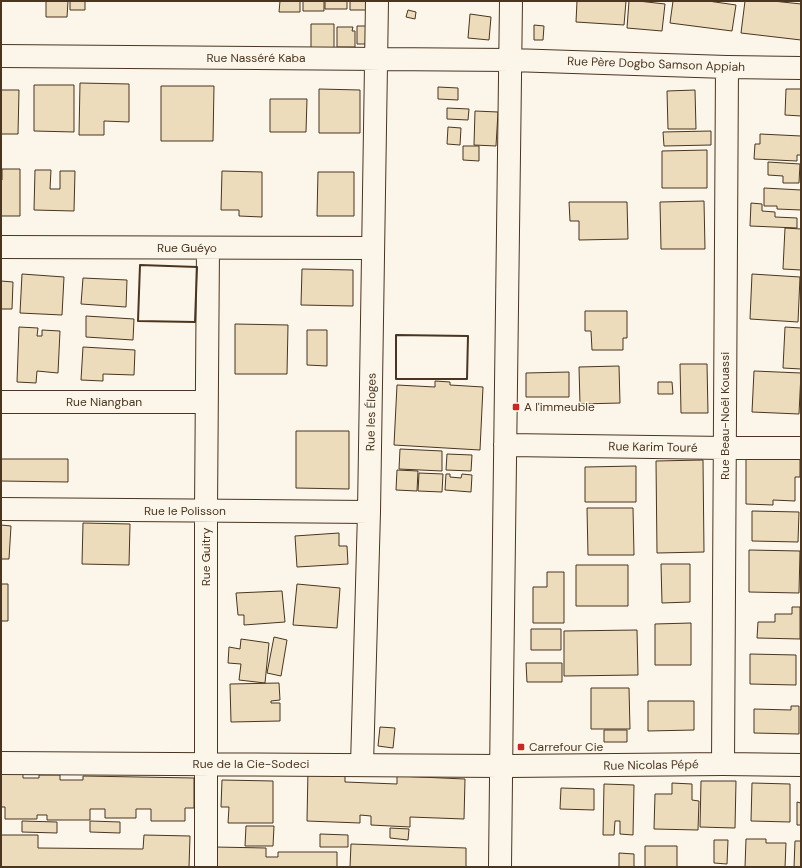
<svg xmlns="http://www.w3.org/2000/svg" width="802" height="868" viewBox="0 0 802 868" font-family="'DM Sans',sans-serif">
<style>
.building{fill:#ecdcbc;stroke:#4a3520}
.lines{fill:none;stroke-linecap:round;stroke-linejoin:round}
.minor-casing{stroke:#4a3520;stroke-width:24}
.minor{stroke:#fbf6e9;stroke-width:22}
.wall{stroke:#4a3520;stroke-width:2}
.poi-dot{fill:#c62828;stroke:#fbf6e9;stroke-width:1.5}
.labels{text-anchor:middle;stroke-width:3;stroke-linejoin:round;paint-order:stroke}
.street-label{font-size:12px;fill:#4a3520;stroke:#fbf6e9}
.poi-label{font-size:12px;fill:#4a3520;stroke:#fbf6e9;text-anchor:start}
</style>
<rect width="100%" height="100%" fill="#fbf6e9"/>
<!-- building -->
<path class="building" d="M46,1H68L67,17H46Z
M70,1H85V10H70Z
M280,1H300V12H279Z
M303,1H324V11H303Z
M325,1H347V9H325Z
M350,1H373V10H350Z
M577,1H626L624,25L576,22Z
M629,1H638L665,4L662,31L627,28Z
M673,1H708L736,5L732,31L670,23Z
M745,1H773L801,4V40L741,33Z
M408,10L416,12L415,19L406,17Z
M470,14L491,17L489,40L468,38Z
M311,24H334V51H311Z
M534,25L544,26L543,40H534Z
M357,26H372V44H357Z
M337,27H353L352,31H355V47H337Z
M80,83L129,84V122L104,121V135H79Z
M34,85H74V132L34,131Z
M161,86H214L213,141H161Z
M438,87L458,88V100L438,99Z
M319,89L360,90V133H319Z
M786,89H801V116L785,115Z
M1,90H19L18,134H1Z
M695,90L696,129H668L667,91Z
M270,99H307L306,132H270Z
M447,108L469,109L468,120L447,119Z
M475,111L498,112L496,146L474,145Z
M448,127L461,128L460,145L447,144Z
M711,131V145L664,146L663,132Z
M760,134L801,136V155H797V161L754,159L755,144H760Z
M463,146H479V161L463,160Z
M707,150V188H662V151Z
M768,162L800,164L799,183H783V176L768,175Z
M2,169H20V216H1V180H2Z
M35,170H51L50,189H60V171H75L74,211L34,210Z
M222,171L262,172V217L239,216V210H221Z
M318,172H354V216H317Z
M764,188L801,190V210L777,209V206H764Z
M704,201L705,249H661L660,202Z
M569,202H627L628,239L579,240V221H570Z
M751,203L762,204V211L775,212V217L797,218V228L750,226Z
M785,228L801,229V270L783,269Z
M302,269L353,270V306L301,305Z
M22,274L64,277L62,315L20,313Z
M752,274L800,277L798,322L750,319Z
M83,278L127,280L126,307L81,304Z
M1,281L13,282L12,309H1Z
M585,311H627V338H623V350H592L591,331H585Z
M86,316L134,319L133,340L86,337Z
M235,324L288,325L287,374H235Z
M19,327L38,328L37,336H42V330L60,331L58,373L37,371L36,383L17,382Z
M785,327L801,328V369L783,368Z
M307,330H327V366L307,365Z
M83,347L135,350L134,375L103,374V381L81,380Z
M680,364H707L708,413H681Z
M619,366L620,403L580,404L579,367Z
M754,371L801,373L799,414L752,412Z
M569,372V397H526V373Z
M435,381L450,382V385L483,387L480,450L394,445L397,385L435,387Z
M658,382H672L673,394H658Z
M296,431H349V489L296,488Z
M400,449L442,451V471L399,469Z
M447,454L472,455L471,471L446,470Z
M746,458L800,459V477H795V501L773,500V505L746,504Z
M1,459H68V482L1,481Z
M703,460L704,552L657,553L656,461Z
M636,466V502H585V467Z
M397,470L418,471L417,491L396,490Z
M419,473L443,474L442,492L418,491Z
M446,474H450V477L461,478L462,474L472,475L471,492L445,490Z
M587,508H633L634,555H588Z
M752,511L799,512L798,542L752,541Z
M83,523L130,524L129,565L82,564Z
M1,525L11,526L9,559H1Z
M339,533V546H347L348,564L297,567L295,536Z
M749,550L800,551L799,593L749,592Z
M661,564H690V602L662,603Z
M576,565H628V606H576Z
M547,572H564V623H533V587H547Z
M1,584H8V621H1Z
M297,584L340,588L337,628L293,625Z
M282,591L285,622L244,625V615H238L236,593Z
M792,607H800V639L757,638L758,622H775V614H792Z
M691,623V665H655V624Z
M531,629H561V650H531Z
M637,630L638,675L564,676V631Z
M274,637L287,640L281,676L267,673Z
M241,639L269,643L265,683L239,680L241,664L228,663L229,647L240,649Z
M750,654L796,655V685L750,684Z
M526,663H562V682H527Z
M279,683L280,700L271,701V703H280V721L231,722L230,684Z
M591,688H629L630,729H591Z
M648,701H694V730L648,731Z
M791,706H799V734L754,733V709L791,710Z
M380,727L395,728L393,748L378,746Z
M604,730H627V742H604Z
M308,769L345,770V782L397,784V776L465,779L464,819L410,817V827L371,825V816L360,815V823L307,821Z
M1,773L23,774V778H39V775H60V780H83V776L194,778V808H185V821H151V809H136V818H105V809H90V820H47V815H37V819H5V807H1Z
M222,780L273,781V823H228L229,807H221Z
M701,781H736L735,828L700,827Z
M672,783L692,784V800L699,801L698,830L654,829L655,794H672Z
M752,783L790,784V822L751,821Z
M604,784L634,785L633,835L620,834V821H615L614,835H603Z
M561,788L594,789V810L560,809Z
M797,802L801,803V825H797Z
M22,821L57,822V833L22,832Z
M90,821L120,822V833L90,832Z
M246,826H274L273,846H245Z
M390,828L409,829L408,840L390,838Z
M320,834L348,835V847H320Z
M1,835H38V848L143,849L144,835L190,836L189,867H1Z
M746,839H766V843H786L785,867H745Z
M714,840H728L727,864L714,863Z
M795,841H801V867H794Z
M351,844L466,848V867H350Z
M645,846H677V867H645Z
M214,847L266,848V857H278V852H337V867H214Z
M619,853L634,854V867H619Z"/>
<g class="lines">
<!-- minor casing -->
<g class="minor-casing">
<path id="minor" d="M1,56L511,60L727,67L801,68
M1,247L373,248
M1,402H206
M505,445L725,448H801
M1,509L369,512
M1,763L501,766L723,764L801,765
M723,764L727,67
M362,765L369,512L377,1
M206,867V511L208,248
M500,867L502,691L511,1"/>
</g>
<!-- minor -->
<use href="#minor" class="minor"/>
<!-- wall -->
<path class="wall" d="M140,265L197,267L195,322L138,321Z
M396,335L468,336L467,379H396Z"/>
</g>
<!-- markers -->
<g class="poi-dot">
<rect x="512" y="403" width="8" height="8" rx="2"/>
<rect x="517" y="743" width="8" height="8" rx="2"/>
</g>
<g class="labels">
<!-- street labels -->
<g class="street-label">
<text x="256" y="62">Rue Nasséré Kaba</text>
<text transform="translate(656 64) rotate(2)" y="4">Rue Père Dogbo Samson Appiah</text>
<text x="187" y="252">Rue Guéyo</text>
<text x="104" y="406">Rue Niangban</text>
<text transform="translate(371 412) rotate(-89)" y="4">Rue les Éloges</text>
<text transform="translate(725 416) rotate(-90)" y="4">Rue Beau-Noël Kouassi</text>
<text transform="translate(653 447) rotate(1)" y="4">Rue Karim Touré</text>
<text x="185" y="515">Rue le Polisson</text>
<text transform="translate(206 557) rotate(-90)" y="4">Rue Guitry</text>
<text x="251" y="768">Rue de la Cie-Sodeci</text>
<text transform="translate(651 765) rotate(-1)" y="4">Rue Nicolas Pépé</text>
</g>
<!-- poi labels -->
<g class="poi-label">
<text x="524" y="411">A l'immeuble</text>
<text x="529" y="751">Carrefour Cie</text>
</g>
</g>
<!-- border -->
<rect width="802" height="868" fill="none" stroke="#4a3520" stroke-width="4"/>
</svg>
